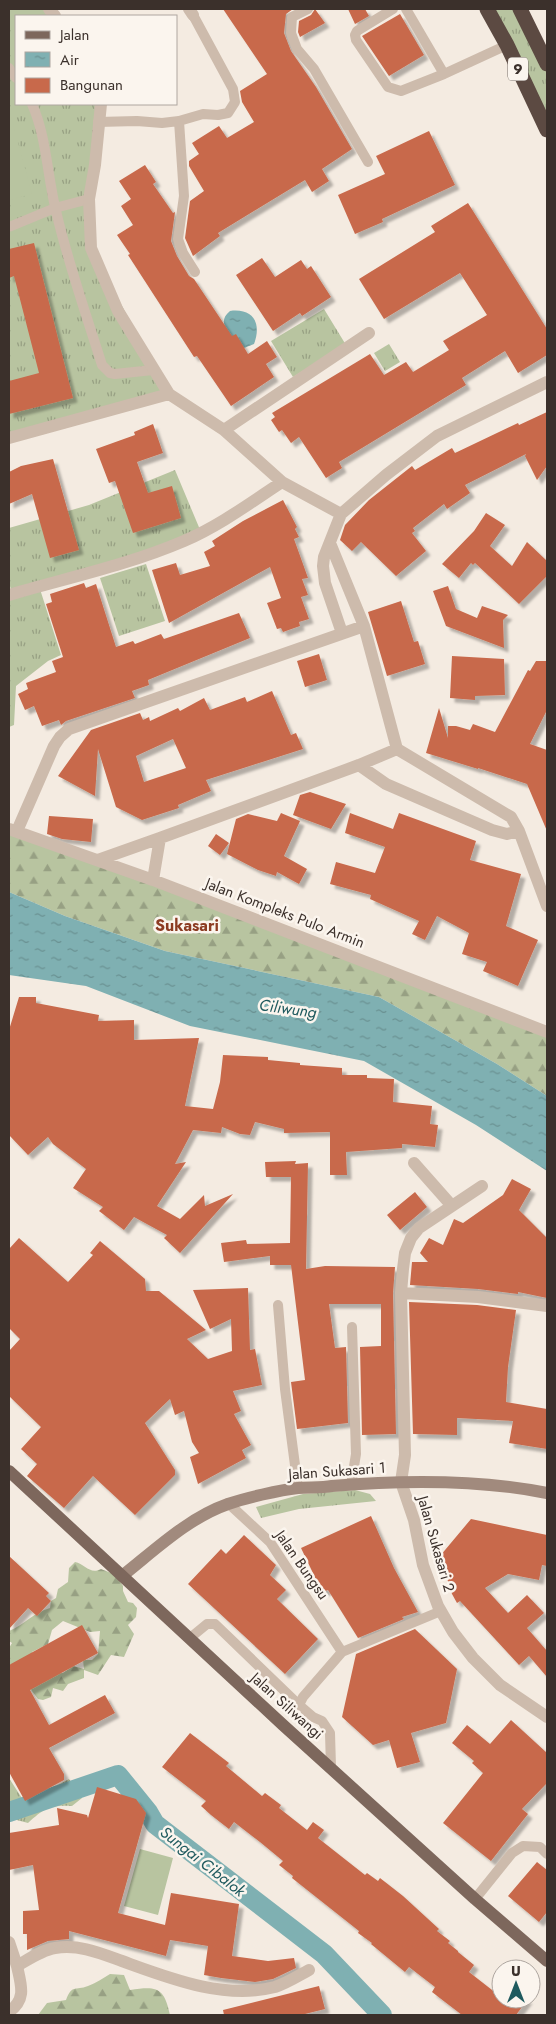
<svg xmlns="http://www.w3.org/2000/svg" width="556" height="2024" viewBox="0 0 556 2024" font-family="Jost,sans-serif">
<style>
.grass{fill:url(#grass-tufts)}
.forest{fill:url(#forest-firs)}
.garden{fill:#b8c4a0}
.water{fill:url(#water-ripples)}
.lines{fill:none;stroke-linecap:round;stroke-linejoin:round}
.canal{stroke:#7fb0b2;stroke-width:20}
.building{fill:#c8694b;fill-rule:evenodd;filter:url(#shadow)}
.lane{stroke:#cdbbac;stroke-width:10}
.street{stroke:#cdbbac;stroke-width:12}
.secondary{stroke:#a18a7d;stroke-width:12}
.primary{stroke:#7d675c;stroke-width:12}
.highway{stroke:#5c4a42;stroke-width:15}
.labels{text-anchor:middle;stroke-width:5;stroke-linejoin:round;paint-order:stroke}
.shield{fill:#fbf5ee;stroke:#756b66;stroke-width:1}
.shield-label{font-size:14px;font-weight:bold;fill:#3b302b}
.street-label{font-size:15px;fill:#3b302b;stroke:#fbf5ee}
.neighbourhood-label{font-size:16px;font-weight:bold;fill:#8c3b22;stroke:#fbf5ee}
.water-label{font-size:16px;font-style:italic;fill:#1f5a5e;stroke:#fbf5ee}
</style>
<defs>
<pattern id="grass-tufts" width="24" height="20" patternUnits="userSpaceOnUse" patternTransform="scale(1.25)"><rect width="24" height="20" fill="#b8c4a0"/><path d="M3 7l-1-3M5 7V3M7 7l1-3M15 17l-1-3M17 17v-4M19 17l1-3" fill="none" stroke="#97a083"/></pattern>
<pattern id="forest-firs" width="22" height="20" patternUnits="userSpaceOnUse" patternTransform="scale(1.25)"><rect width="22" height="20" fill="#b8c4a0"/><path d="M5 1l3.5 6h-7zM16 11l3.5 6h-7z" fill="#97a083"/></pattern>
<pattern id="water-ripples" width="26" height="14" patternUnits="userSpaceOnUse" patternTransform="scale(1.25)"><rect width="26" height="14" fill="#7fb0b2"/><path d="M2 4q2-2 4 0t4 0M15 11q2-2 4 0t4 0" fill="none" stroke="#699091"/></pattern>
<filter id="shadow"><feDropShadow dx="4.5" dy="4.5" stdDeviation="1" flood-color="#0004"/></filter>
</defs>
<rect width="100%" height="100%" fill="#f4ebe1"/>
<!-- grass -->
<path class="grass" d="M9,9H51L56,16H16V104H101L91,248L169,394L9,437Z
M487,9H515L547,66V134Z
M324,309L346,345L293,377L271,341Z
M389,344L400,362L385,371L374,353Z
M175,470L201,532L39,586L61,655L48,661L16,686L14,725L9,727V595L12,594L9,582V528L89,505Z
M146,564L165,621L119,636L100,578Z
M355,1490L370,1494L376,1501L299,1509L261,1518L256,1507L303,1494Z
M9,1778L25,1803L69,1779L82,1798L72,1806C49,1805 45,1808 28,1823L9,1818Z"/>
<!-- forest -->
<path class="forest" d="M9,829L547,1032V1096L497,1064L379,997L165,951L65,916L9,892Z
M75,1562C85,1564 90,1575 101,1569L116,1575L123,1586V1591L128,1602L133,1603L137,1608L136,1617L128,1625L134,1634L124,1657L111,1655L98,1675L84,1670V1678L68,1684L63,1691L53,1688L51,1697L43,1700L38,1699L29,1687L48,1673H63L73,1666L84,1669L83,1660H92L98,1654L100,1631L90,1632L63,1621L52,1630L48,1644L32,1652L31,1662L27,1666L9,1664V1648L12,1643L9,1641V1631C24,1625 34,1612 50,1608L51,1601L56,1598L58,1589L68,1582L69,1568Z
M110,1974L124,1975L130,1990C157,1986 164,1987 170,2015H38L47,2003L66,2000C72,1984 75,1991 88,1986C96,1983 103,1978 110,1974Z"/>
<!-- garden -->
<path class="garden" d="M9,109L32,194L9,200Z
M140,1849L173,1858L158,1915L124,1906Z"/>
<!-- water -->
<path class="water" d="M230,311C253,308 262,323 254,344L244,348C233,337 214,324 230,311Z
M9,892L65,916L165,951L379,997L497,1064L547,1096V1171L476,1125L364,1061L190,1026L86,986L9,975Z"/>
<g class="lines">
<!-- canal -->
<path class="canal" d="M9,1812L118,1775L148,1812L155,1824L324,1954L382,2015"/>
</g>
<!-- building -->
<path class="building" d="M223,9H293L286,14L284,33L291,51L316,87L352,149L322,169L329,181L312,192L305,180L218,233L220,236L193,256L185,238L190,201L204,191L189,166V161L199,154L192,143L219,126L227,138L254,122L242,102L240,91L267,74Z
M315,9L325,23L300,37L298,32L299,21L311,15Z
M348,9H365L369,16L355,24Z
M400,14L424,55L389,76L362,36Z
M429,131L455,185L382,219L383,222L355,234L338,195L385,174L376,156Z
M145,165L156,182L153,184L173,213L175,212L171,241L177,256L189,276L194,279L232,336L236,334L248,354L267,341L277,357L266,364L274,377L231,406L197,356L194,357L128,255L130,254L117,235L133,225L121,206L131,199L119,181Z
M468,203L547,329V355L518,373L505,351L462,378L466,385L339,462L342,468L326,478L299,437L291,443L282,430L279,432L271,420L275,417L272,413L370,354L384,375L406,362L413,372L449,350L443,341L487,315L460,273L384,319L359,279L435,232L431,226Z
M34,243L73,398L9,414V381L39,373L14,276L9,278V249Z
M262,258L275,277L301,260L307,269L311,266L331,297L302,316L300,313L273,331L236,275Z
M547,412V466L537,480L525,456L526,454L465,485L470,493L447,509L444,504L413,528L415,531L412,533L426,551L396,576L361,542L352,551L340,540L345,525L369,500L412,466L415,470L452,448L455,453L518,423L519,425Z
M153,424L163,453L137,462L148,493L172,486L181,518L133,533L115,481L109,483L96,449L135,435L134,432Z
M53,459L79,550L50,558L32,494L9,504V472L21,466Z
M283,500L297,527L295,529L299,537L294,539L308,578L302,579L308,595L301,597L309,619L299,622L300,626L283,632L281,628L277,629L267,603L281,598L270,567L169,623L152,570L176,563L180,575L210,566L204,552L215,546L212,541L243,521Z
M486,513L505,525L490,546L512,566L527,542L547,561V576L519,604L475,563L473,565L471,563L459,578L442,564L474,531Z
M84,583L86,588L96,584L116,647L133,641L135,644L161,634L164,639L239,613L250,638L148,680L149,685L132,691L135,698L66,721L61,725L59,720L42,726L34,706L25,710L18,694L28,689L26,683L56,672L52,661L63,657L46,604L52,602L50,594Z
M448,586L456,609L477,618L482,606L508,615L503,620L504,648L446,626L433,591Z
M401,601L414,642L418,641L425,664L387,676L368,612Z
M319,654L327,680L305,687L297,661Z
M452,656L504,659L505,695L475,696V700L450,698Z
M536,661H547V710L530,744L547,750V831L527,784L478,768V769L426,753L439,708L448,738V726H456L470,730L473,724L495,732L528,670L530,671Z
M272,691L291,735L296,733L303,749L206,780L211,791L178,805L179,808L142,820L116,807L98,749L95,796L58,776L91,730L140,713L143,720L149,717L150,721L178,708L180,711L204,698L210,710L245,697L247,702ZM173,739L186,768L144,782L136,756Z
M310,792L346,804L331,829L293,815L300,795Z
M281,813L300,821L284,856L307,869L299,884L277,872L276,876L258,870L227,854L236,819L248,814L277,821Z
M350,813L393,829L399,813L476,841L470,860L521,874L506,926L538,940L518,986L483,971L487,962L462,954L469,933L437,916L425,940L412,934L419,921L370,899L371,895L330,884L336,862L375,873L385,847L345,833Z
M49,816L93,819L91,842L62,839L47,834Z
M216,834L229,843L220,855L208,846Z
M19,997H36V1003L99,1015L98,1021L134,1020V1040L199,1038L185,1106L213,1109L220,1082L223,1055L268,1057V1060L300,1063V1065L342,1068V1075H367V1078L394,1079L393,1102L432,1106L430,1124L438,1125L435,1147L402,1144V1148L346,1152L347,1175H330V1132L284,1133V1129L255,1122L250,1135L240,1134L222,1127L221,1133L193,1130L175,1164L186,1162L157,1206L180,1219L204,1195L205,1206L233,1194L180,1253L164,1238L167,1235L134,1217L124,1230L99,1211L103,1207L73,1188L86,1169L53,1144L48,1137L28,1155L9,1135V1030Z
M296,1161L295,1164L308,1163L306,1269L325,1266L395,1267L393,1293L396,1434L362,1435L360,1347L381,1346V1304H329L335,1348L346,1347L348,1423L297,1429L291,1382L305,1380L291,1265H270V1256L224,1262L221,1243L246,1240L247,1244L290,1243L291,1177H266L265,1162Z
M512,1179L531,1189L519,1210L547,1238V1298L518,1292V1294L478,1289L410,1285L412,1262H428L420,1253L429,1238L443,1245L454,1219L463,1223L503,1195Z
M415,1192L427,1207L400,1230L387,1215Z
M19,1238L68,1282L93,1255L90,1253L100,1241L145,1279L146,1291H159L206,1330L187,1339L208,1359L232,1351L231,1319L210,1329L193,1290L248,1288L250,1350L255,1349L262,1385L233,1391L241,1411L234,1414L251,1445L242,1450L246,1458L198,1484L190,1457L199,1453L192,1442L184,1411L175,1415L170,1399L145,1423L175,1470V1475L135,1515L93,1476L64,1508L27,1476L37,1464L21,1449L41,1427L9,1396V1351L20,1339L9,1328V1249Z
M409,1302L477,1305L516,1310L508,1367L506,1402L547,1409V1449L509,1443L513,1421L457,1418V1435L413,1434Z
M371,1516L394,1568L418,1612L402,1617L404,1619L358,1638L328,1590L322,1592L301,1548Z
M471,1519L547,1535V1566L542,1565L539,1580L508,1574L485,1588L508,1613L527,1595L544,1613L527,1628L547,1651V1677L529,1656L519,1665L460,1601L457,1603L452,1594L440,1556Z
M244,1535L276,1565L270,1575L286,1590L277,1599L318,1639L285,1674L188,1584L221,1549L226,1554Z
M9,1556L49,1593L46,1596L51,1601L37,1616L28,1608L9,1629Z
M82,1625L98,1653L30,1690L49,1725L105,1695L115,1713L49,1748L64,1774V1780L25,1801L9,1772V1665Z
M415,1629L457,1669L446,1723L411,1733L420,1762L397,1768L389,1740L373,1745L342,1717L356,1654Z
M511,1720L547,1753V1783L522,1809L528,1814L491,1861L443,1823L483,1773L472,1763L474,1761L452,1743L467,1725L490,1744Z
M190,1733L229,1763L226,1766L262,1796L265,1793L281,1805L279,1808L307,1830L313,1822L324,1830L318,1838L365,1875L367,1873L378,1881L380,1878L403,1896L439,1929L437,1931L450,1941L448,1943L458,1951V1952L474,1965L469,1972L501,1997V1999H528L516,2015H462L432,1992L435,1987L409,1967L405,1972L371,1944L372,1943L358,1933L359,1931L292,1878L293,1876L279,1865L283,1861L260,1842L234,1822L229,1829L211,1815L201,1806L206,1801L162,1767Z
M97,1787L136,1799L146,1813L118,1913L165,1925L171,1893L239,1904L232,1956L268,1961L294,1958L296,1968L273,1979L255,1982L221,1978L204,1975L208,1946L170,1940L166,1956L69,1931V1939L48,1941L27,1950V1934H23V1911L39,1910L33,1865L9,1870V1833L59,1825L57,1808L87,1815L88,1818Z
M537,1862L547,1870V1912L539,1922L508,1896Z
M319,1986L325,2009L301,2015H224L223,2010Z"/>
<g class="lines">
<!-- lane -->
<path class="lane" d="M308,9L292,17L291,33L297,49L314,69L368,162
M393,9L357,31L355,35L356,40L388,87L401,91L444,74
M406,9L444,74L507,45
M9,68L16,78
M32,104C47,138 47,175 56,211C68,263 86,314 102,365L110,373L115,374L153,370
M179,121L184,196L178,239L183,253L195,272
M98,122L137,121L162,123L179,121L203,114L218,115L228,113L235,102L233,89L193,15
M9,227L55,208L89,199
M278,1305L285,1389L298,1488
M351,1485L356,1454L352,1327
M228,1503L270,1542L342,1652
M190,1638L207,1624H215L299,1705
M331,1767L330,1733L322,1721L313,1717L299,1705L303,1697L342,1652L441,1611
M475,1899L512,1853L523,1846L540,1847L547,1854"/>
<!-- street -->
<path class="street" d="M49,9L55,16
M189,9L193,15
M101,104L95,165L89,199L91,248L118,311L169,394L224,430L282,482L341,514L324,557L323,566L325,583L342,633
M224,430L369,333
M9,438L169,394
M341,514L386,475L437,436L547,382
M330,543L364,626L397,749L511,817L519,831L547,906
M9,595C67,578 128,565 184,541C219,526 250,503 282,482
M359,765L386,784L492,830L507,834L519,831
M9,829L153,880L547,1032
M17,831L54,746L60,737L69,729L364,626
M160,838L359,765L397,749
M98,860L160,838L153,880
M414,1163L452,1206
M482,1186L419,1228L411,1238L405,1253L403,1269L401,1293L405,1455L401,1482L414,1520L423,1565L438,1606L453,1632L473,1658L500,1685L547,1717
M401,1293L478,1297L547,1306
M9,1942L17,1966
M9,2012C27,1999 21,1985 17,1966C29,1959 42,1950 55,1948C79,1944 100,1953 122,1961C169,1978 224,2000 275,1987C287,1983 298,1976 309,1970"/>
<!-- secondary -->
<path class="secondary" d="M122,1576C155,1550 188,1518 228,1504C245,1498 280,1490 298,1488C309,1487 321,1488 332,1486C403,1480 477,1479 547,1493"/>
<!-- primary -->
<path class="primary" d="M9,1471L283,1725L475,1899L547,1961"/>
<!-- highway -->
<path class="highway" d="M487,9L507,45L547,130
M520,9L547,64"/>
</g>
<g class="labels">
<!-- shield labels -->
<rect class="shield" x="508" y="57.5" width="20" height="23" rx="4"/>
<g class="shield-label">
<text x="518" y="74">9</text>
</g>
<!-- street labels -->
<g class="street-label">
<text transform="translate(285 913) rotate(21)" y="5">Jalan Kompleks Pulo Armin</text>
<text transform="translate(337 1471) rotate(-4)" y="5">Jalan Sukasari 1</text>
<text transform="translate(436 1544) rotate(74)" y="5">Jalan Sukasari 2</text>
<text transform="translate(302 1565) rotate(55)" y="5">Jalan Bungsu</text>
<text transform="translate(287 1706) rotate(42)" y="5">Jalan Siliwangi</text>
</g>
<!-- neighbourhood labels -->
<g class="neighbourhood-label">
<text x="187" y="931">Sukasari</text>
</g>
<!-- water labels -->
<g class="water-label">
<text transform="translate(288 1008) rotate(8)" y="6">Ciliwung</text>
<text transform="translate(203 1861) rotate(38)" y="6">Sungai Cibalok</text>
</g>
</g>
<!-- border -->
<rect width="556" height="2024" fill="none" stroke="#3b302b" stroke-width="20"/>
<!-- legend -->
<rect x="15" y="15" width="162" height="90" fill="#fbf5ee" stroke="#aea6a0"/>
<rect x="25" y="31" width="25" height="8" fill="#7d675c" stroke="#aea6a0"/>
<text x="60" y="40" font-size="15" fill="#3b302b">Jalan</text>
<rect x="25" y="52" width="25" height="15" fill="url(#water-ripples)" stroke="#aea6a0"/>
<text x="60" y="65" font-size="15" fill="#3b302b">Air</text>
<rect x="25" y="78" width="25" height="15" fill="#c8694b" stroke="#aea6a0"/>
<text x="60" y="90" font-size="15" fill="#3b302b">Bangunan</text>
<!-- north arrow -->
<g transform="translate(516 1984)"><circle r="24" fill="#fbf5ee" stroke="#aea6a0"/>
<path d="M0-4L9 19L0 12L-9 19Z" fill="#1f5a5e"/>
<text y="-8" font-size="14" font-weight="bold" text-anchor="middle" fill="#3b302b">U</text>
</g>
</svg>
